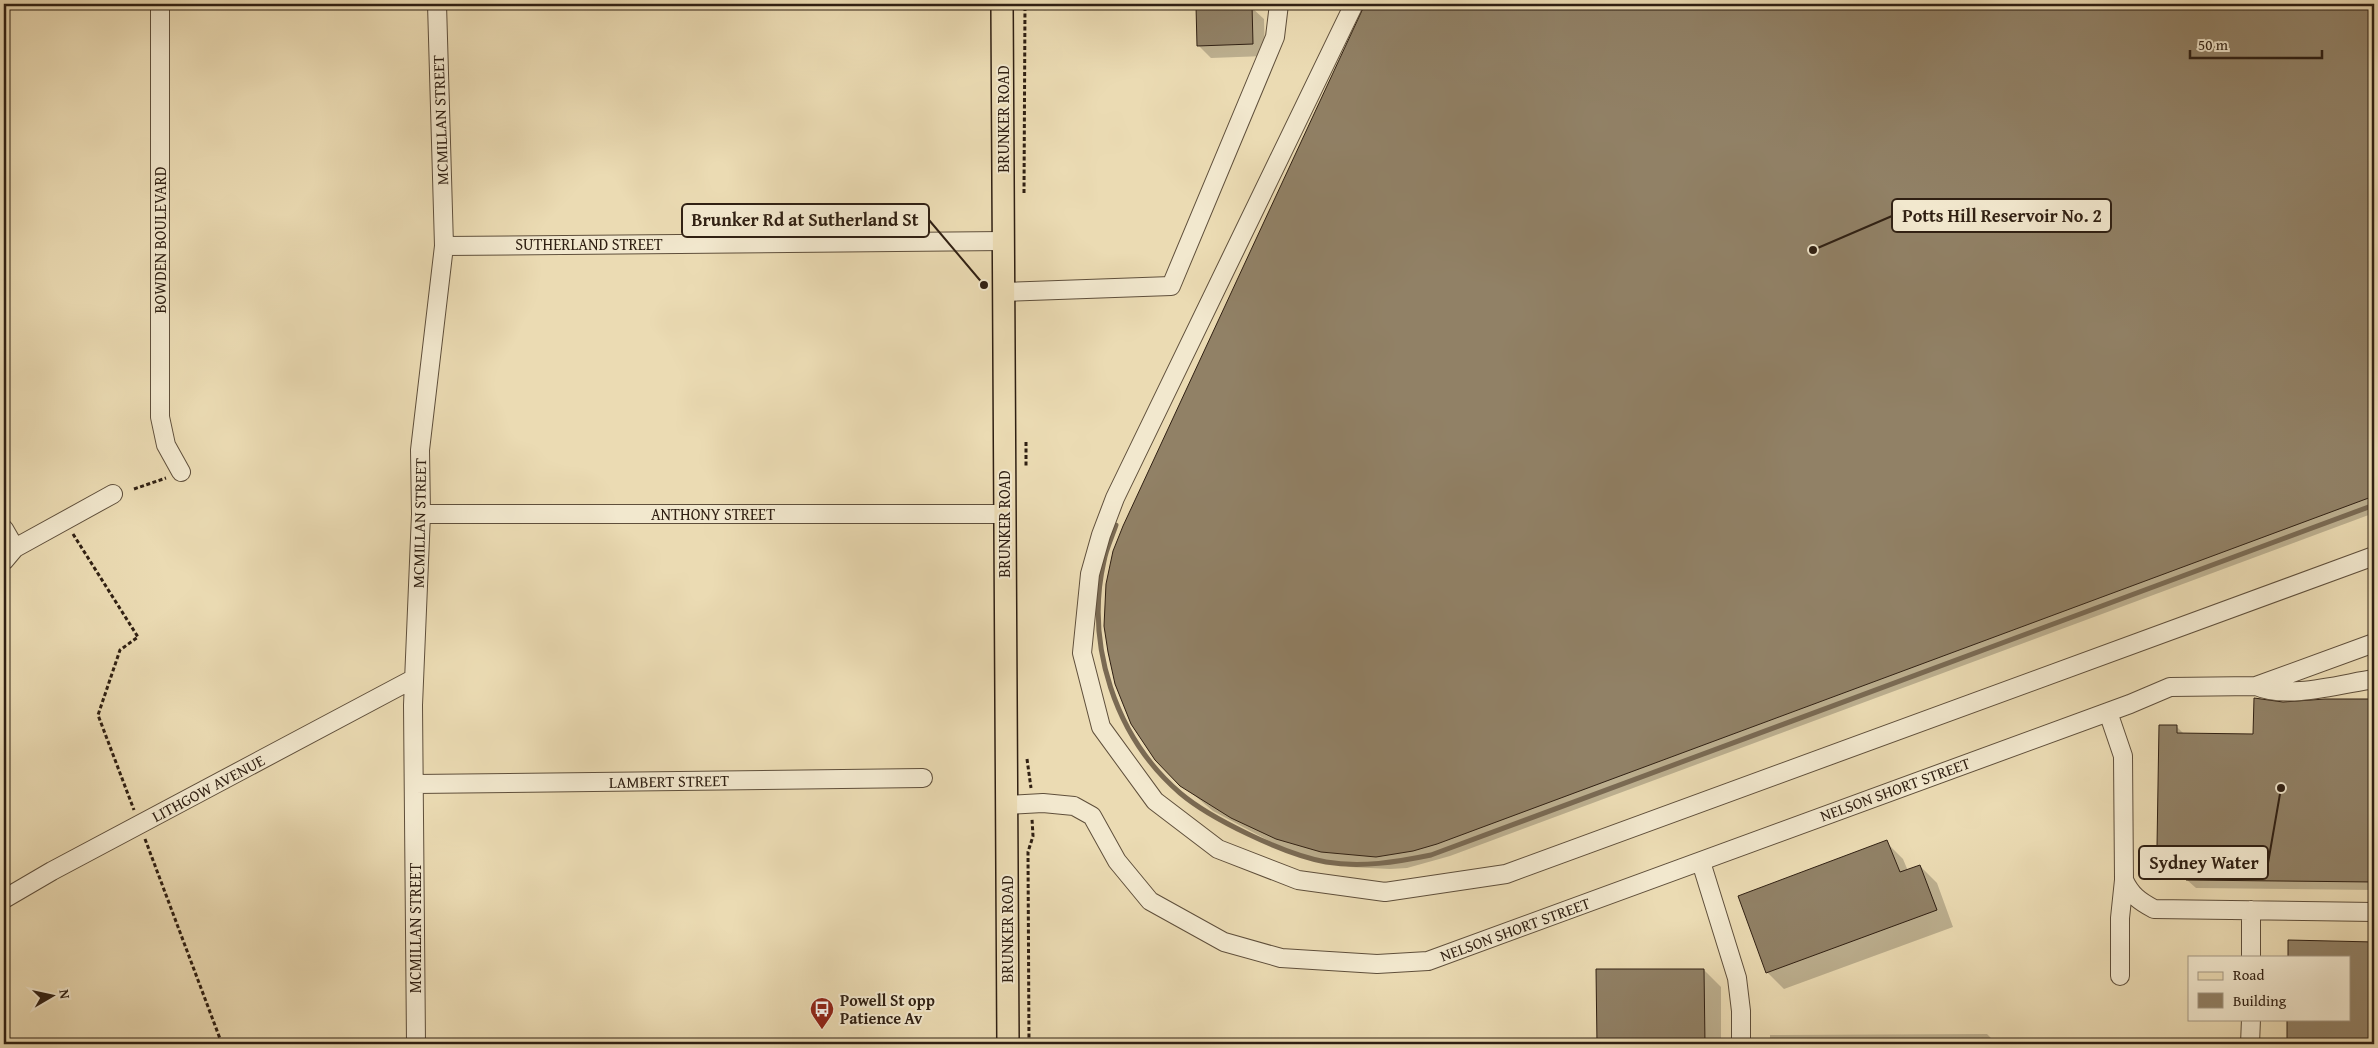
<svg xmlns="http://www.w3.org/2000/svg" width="2378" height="1048" viewBox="0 0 2378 1048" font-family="'Gentium Book Plus',serif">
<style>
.shadow{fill:#0003}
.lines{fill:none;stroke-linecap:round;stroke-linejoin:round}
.stream{stroke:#7a6a53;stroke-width:5}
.building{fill:#918166;stroke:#302013}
.minor-casing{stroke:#5f4f3b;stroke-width:20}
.major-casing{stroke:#302013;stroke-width:24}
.path{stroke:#302013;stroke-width:3;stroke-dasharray:4 2.5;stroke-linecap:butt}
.minor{stroke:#f2e8ce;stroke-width:18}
.major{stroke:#ebdbb3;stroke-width:21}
.labels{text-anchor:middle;stroke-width:4;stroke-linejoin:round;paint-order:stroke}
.street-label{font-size:16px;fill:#302013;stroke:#f2e8ce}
.poi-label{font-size:16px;font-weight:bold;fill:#302013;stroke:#f2e8ce;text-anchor:start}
.leader{fill:none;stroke:#302013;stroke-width:2}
.callout-dot{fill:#302013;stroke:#f2e8ce;stroke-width:2}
.callout{fill:#f2e8ce;stroke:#302013;stroke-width:2}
.callout-label{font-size:18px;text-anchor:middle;font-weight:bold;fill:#302013}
</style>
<rect width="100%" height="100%" fill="#ebdbb3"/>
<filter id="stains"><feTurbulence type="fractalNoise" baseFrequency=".004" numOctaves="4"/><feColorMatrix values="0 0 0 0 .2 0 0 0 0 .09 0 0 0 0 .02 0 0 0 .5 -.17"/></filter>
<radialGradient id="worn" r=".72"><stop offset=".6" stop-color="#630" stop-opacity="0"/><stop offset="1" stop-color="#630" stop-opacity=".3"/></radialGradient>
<!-- shadow -->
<path class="shadow" d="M1366,4H2374V513L1450,856L1407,868L1390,869L1350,867L1290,852L1213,811L1180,783L1119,539Z
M1251,7L1264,19L1265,56L1211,58L1198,45Z
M2325,700H2374V890L2196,888L2187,880L2188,856L2167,854L2158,846L2176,726L2185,735H2255L2283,703Z
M1886,842L1903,859L1908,871L1920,866L1937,883L1953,927L1784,989L1767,972Z
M2290,942L2374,944V1044H2288L2289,1019H2349V957Z
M1704,970L1721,987V1044H1598V971Z
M1987,1034L1997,1044H1770V1035Z"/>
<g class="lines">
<!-- stream -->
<path class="stream" d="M1116,525C1112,537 1106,549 1104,561C1085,644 1115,737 1180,793C1200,810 1225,823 1248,834C1273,846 1299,857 1326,862C1361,868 1397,862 1431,855L2374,505"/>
</g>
<!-- building -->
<path class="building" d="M1365,4H2374V496L1437,844L1413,851L1376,857L1321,852L1276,839L1231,818L1180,786L1155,760L1131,724L1115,684L1108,652L1104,626L1106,584L1113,551L1123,526Z
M1252,5L1253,44L1197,46L1196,6Z
M2254,698L2283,702L2325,699H2374V882L2186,880L2187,848L2157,846L2159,725H2177V733L2253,734Z
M1887,840L1900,872L1920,865L1937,910L1766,973L1738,896Z
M2288,940L2374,942V1044H2287V1019H2349V957H2288Z
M1596,969H1704L1705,1044H1597Z"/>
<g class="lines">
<!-- minor casing -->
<g class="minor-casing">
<path id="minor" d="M160,4V417L166,445L181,472
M1354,4L1115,498L1101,535L1090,574L1082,653L1101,727L1155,801L1218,849L1298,880L1385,892L1506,874L2374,556
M444,246L1004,241
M1003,292L1171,286L1275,37L1279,4
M421,514H1004
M4,529L15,548
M4,561L15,548L113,494
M2256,686C2287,700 2341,684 2374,679
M2108,712L2123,756L2124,880C2131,895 2139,901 2154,909L2374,912
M415,784L923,778
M1007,805L1043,803L1074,806L1092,816L1117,861L1150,901L1224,942L1281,958L1377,964L1428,961L2130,704L2170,687L2256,686L2374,643
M1701,862L1737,978L1741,1011V1044
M4,899L52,871L413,679
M2251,957V910
M2120,976V918L2124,880
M416,1044L413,705L421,514L420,450L444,246L437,4
M2250,1044L2251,1019"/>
</g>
<!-- major casing -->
<g class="major-casing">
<path id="major" d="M1002,4L1008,1044"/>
</g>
<!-- path -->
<path class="path" d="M1024,193L1025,4
M1026,442V468
M134,489L166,478
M73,534L138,637L120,650L98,715L134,810
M1027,759L1031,788
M145,839L222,1044
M1029,1044L1028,852L1033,836L1032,819"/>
<!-- minor -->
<use href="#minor" class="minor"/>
<!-- major -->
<use href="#major" class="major"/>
</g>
<!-- icons -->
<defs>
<g id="bus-pin" transform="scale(1.25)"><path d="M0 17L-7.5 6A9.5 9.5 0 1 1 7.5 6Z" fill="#8f2418" stroke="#f2e8ce"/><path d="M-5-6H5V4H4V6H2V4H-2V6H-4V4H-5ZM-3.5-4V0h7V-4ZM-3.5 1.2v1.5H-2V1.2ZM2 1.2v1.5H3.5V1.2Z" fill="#fff"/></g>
</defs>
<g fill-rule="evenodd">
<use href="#bus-pin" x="822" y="1009"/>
</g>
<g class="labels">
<!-- street labels -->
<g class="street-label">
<text transform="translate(1003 119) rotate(-90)" y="6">BRUNKER ROAD</text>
<text transform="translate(440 120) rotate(-92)" y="6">MCMILLAN STREET</text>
<text transform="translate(160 240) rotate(-90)" y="6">BOWDEN BOULEVARD</text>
<text x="589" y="250">SUTHERLAND STREET</text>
<text x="713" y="520">ANTHONY STREET</text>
<text transform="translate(419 523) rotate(-89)" y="6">MCMILLAN STREET</text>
<text transform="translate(1004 524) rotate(-90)" y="6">BRUNKER ROAD</text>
<text transform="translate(669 781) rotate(-1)" y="6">LAMBERT STREET</text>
<text transform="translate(208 788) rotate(-28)" y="6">LITHGOW AVENUE</text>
<text transform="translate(1895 789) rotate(-20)" y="6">NELSON SHORT STREET</text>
<text transform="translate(415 928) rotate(-90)" y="6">MCMILLAN STREET</text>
<text transform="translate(1007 929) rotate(-90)" y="6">BRUNKER ROAD</text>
<text transform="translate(1515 929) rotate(-20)" y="6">NELSON SHORT STREET</text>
</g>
<!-- poi labels -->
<g class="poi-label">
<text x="840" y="1006">Powell St opp<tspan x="840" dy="18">Patience Av</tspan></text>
</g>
</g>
<!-- callouts -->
<path class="leader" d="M1813 250L1892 216M984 285L929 220M2281 788L2268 863"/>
<g class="callout-dot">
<circle cx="1813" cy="250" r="5"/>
<circle cx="984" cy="285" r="5"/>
<circle cx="2281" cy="788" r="5"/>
</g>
<g class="callout">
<rect x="1892" y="199" width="219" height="33" rx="5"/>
<rect x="682" y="204" width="247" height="33" rx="5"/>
<rect x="2139" y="846" width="129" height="33" rx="5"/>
</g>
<g class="callout-label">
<text x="2002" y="222">Potts Hill Reservoir No. 2</text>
<text x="805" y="226">Brunker Rd at Sutherland St</text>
<text x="2204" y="869">Sydney Water</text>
</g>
<!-- margin -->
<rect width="2378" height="1048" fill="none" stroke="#ebdbb3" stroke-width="20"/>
<rect x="5" y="5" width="2368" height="1038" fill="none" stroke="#302013" stroke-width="2.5"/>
<rect x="10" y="10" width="2358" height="1028" fill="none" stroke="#302013"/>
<!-- legend -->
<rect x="2188" y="956" width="162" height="65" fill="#f2e8ce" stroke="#a49883"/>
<rect x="2198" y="972" width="25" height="8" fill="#ebdbb3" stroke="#a49883"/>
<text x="2233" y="980" font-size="15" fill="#302013">Road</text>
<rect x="2198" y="993" width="25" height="15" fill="#918166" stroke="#a49883"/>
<text x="2233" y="1006" font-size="15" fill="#302013">Building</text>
<!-- north arrow -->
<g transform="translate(52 996) rotate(81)" stroke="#f2e8ce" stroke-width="4" paint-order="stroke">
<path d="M0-4L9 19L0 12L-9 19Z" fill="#302013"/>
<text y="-8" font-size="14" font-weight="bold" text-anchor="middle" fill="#302013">N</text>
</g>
<!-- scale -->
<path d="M2190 50v8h132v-8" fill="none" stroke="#302013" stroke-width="2.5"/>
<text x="2198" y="50" font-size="15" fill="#302013" stroke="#f2e8ce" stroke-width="4" paint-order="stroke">50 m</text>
<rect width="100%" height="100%" filter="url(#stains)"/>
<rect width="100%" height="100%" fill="url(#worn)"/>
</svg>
